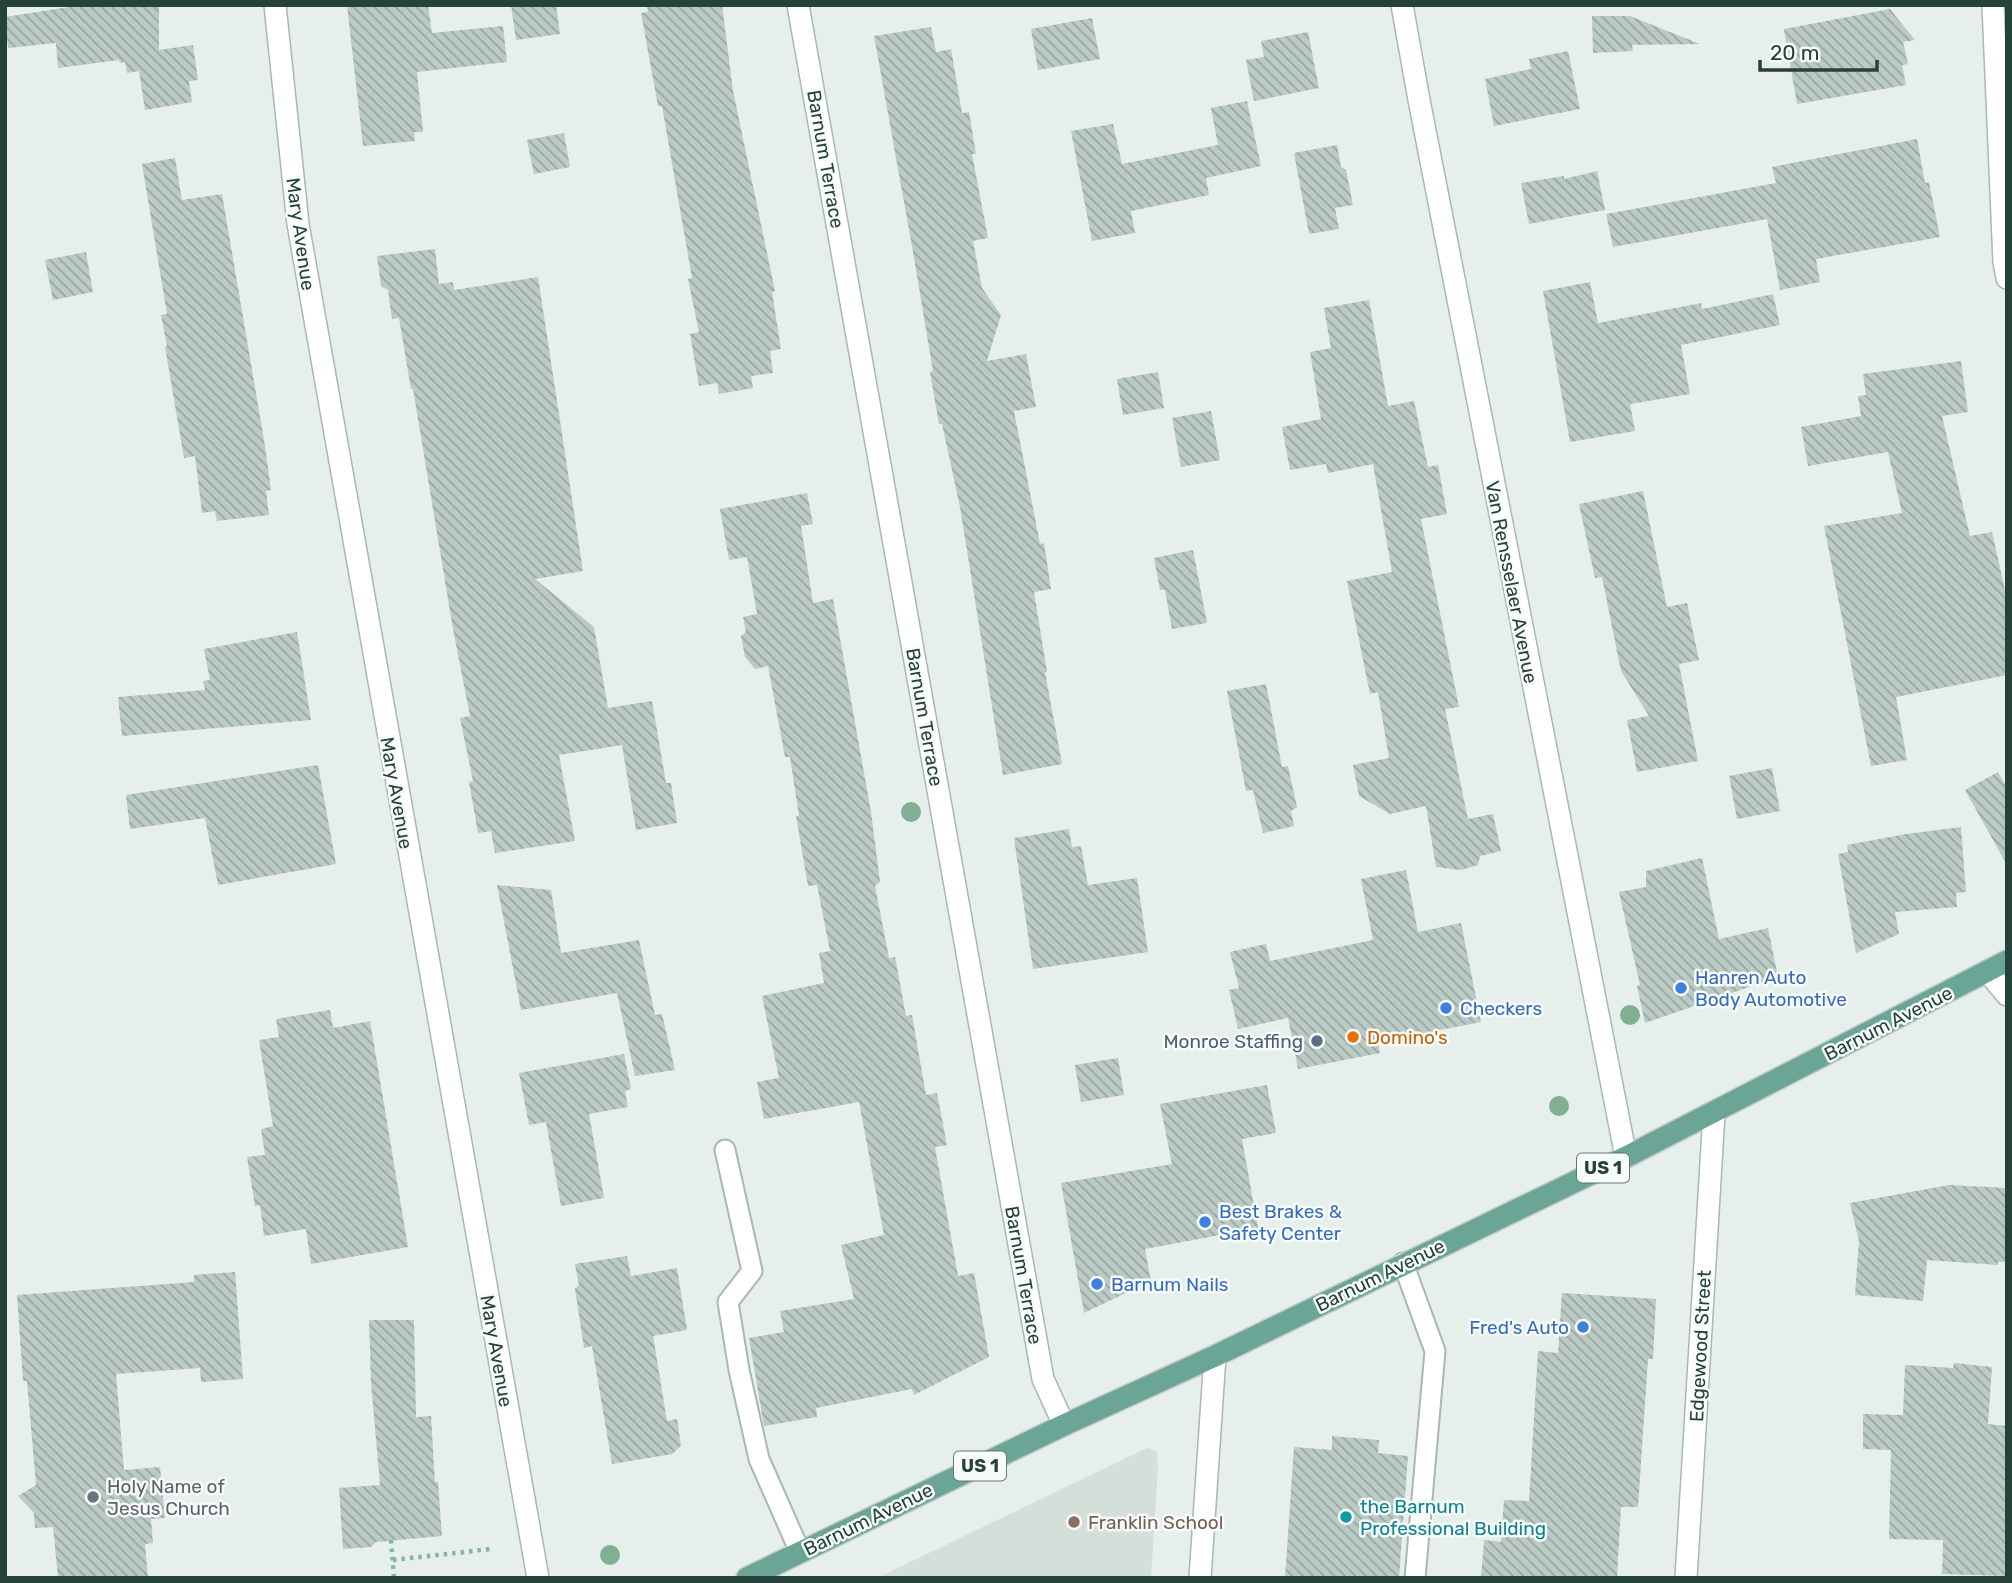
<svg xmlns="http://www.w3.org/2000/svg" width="2012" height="1583" viewBox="0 0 2012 1583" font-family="Rubik,sans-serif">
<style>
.built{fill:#d4dfda}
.building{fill:url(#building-back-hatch)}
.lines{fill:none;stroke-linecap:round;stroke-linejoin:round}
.lane-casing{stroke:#a8b8b2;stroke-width:23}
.street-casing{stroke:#a8b8b2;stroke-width:24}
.secondary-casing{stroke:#a4bbb3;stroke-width:24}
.primary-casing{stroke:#c2cac8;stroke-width:24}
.path{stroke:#86b3a5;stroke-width:4.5;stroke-dasharray:3.5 5;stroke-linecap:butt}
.lane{stroke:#fff;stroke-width:19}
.street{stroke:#fff;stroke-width:21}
.secondary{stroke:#fff;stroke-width:21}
.primary{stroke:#6aa596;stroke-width:21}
.tree{fill:#80af93}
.shop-dot{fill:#3f7fe0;stroke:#f7fbf9;stroke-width:2.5}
.food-dot{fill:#e8710a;stroke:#f7fbf9;stroke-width:2.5}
.service-dot{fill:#5c6f8a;stroke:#f7fbf9;stroke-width:2.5}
.worship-dot{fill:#6b7280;stroke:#f7fbf9;stroke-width:2.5}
.culture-dot{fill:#0f9aa8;stroke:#f7fbf9;stroke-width:2.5}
.education-dot{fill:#8d6e63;stroke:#f7fbf9;stroke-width:2.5}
.labels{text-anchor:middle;stroke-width:5;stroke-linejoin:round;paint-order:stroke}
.shield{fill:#f7fbf9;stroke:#637a73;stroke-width:2}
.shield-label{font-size:18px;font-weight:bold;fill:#24423a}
.street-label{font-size:19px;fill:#24423a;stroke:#f7fbf9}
.shop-label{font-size:19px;fill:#366cbe;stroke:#f7fbf9;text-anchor:start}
.food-label{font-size:19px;fill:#c56008;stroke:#f7fbf9;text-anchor:start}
.service-label{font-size:19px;fill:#4e5e75;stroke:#f7fbf9;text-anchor:end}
.worship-label{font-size:19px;fill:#5b616d;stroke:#f7fbf9;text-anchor:start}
.culture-label{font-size:19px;fill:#0d838f;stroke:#f7fbf9;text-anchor:start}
.education-label{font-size:19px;fill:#785e54;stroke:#f7fbf9;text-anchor:start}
</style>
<defs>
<pattern id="building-back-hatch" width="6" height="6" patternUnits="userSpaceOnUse" patternTransform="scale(1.75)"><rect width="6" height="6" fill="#bbcac4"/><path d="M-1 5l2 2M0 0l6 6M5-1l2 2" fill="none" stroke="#98a6a0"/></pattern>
</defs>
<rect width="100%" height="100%" fill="#e6efeb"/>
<!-- built -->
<path class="built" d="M1147,1448L1157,1452L1158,1466L1151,1578H877Z"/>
<!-- building -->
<path class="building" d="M82,5H159V50L193,45L198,80L189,81L192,102L145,110L139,71L127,73L125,62L120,63L119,60L58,68L56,43L8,48L5,17Z
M347,5H428L432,33L503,26L507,62L417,72L423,132H414L415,141L363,146Z
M511,5H556L560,34L516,40Z
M647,5H722L733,91L775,291L772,292L781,349L770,351L773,373L751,376L753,388L719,394L717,383L699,386L690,334L699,332L688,279L692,278L662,106H658L641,13L648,12Z
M1890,9L1915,40L1903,42L1908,64L1902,65L1906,85L1797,104L1784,29Z
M1592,16H1630L1700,44L1632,45L1633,51L1593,53Z
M1092,18L1100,59L1038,70L1031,29Z
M931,27L936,52L951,49L962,113L969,112L976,154H972L988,238L973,241L982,288L1001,315L987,361L1026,354L1036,407L1014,411L1040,544L1044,543L1051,589L1034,592L1047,672H1045L1062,764L1003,775L960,507L942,424H939L930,372L933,371L913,252L874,36Z
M1308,32L1319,88L1254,101L1246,60L1264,57L1261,41Z
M1568,51L1580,109L1494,126L1485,79L1531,69L1529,59Z
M1247,101L1261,166L1206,178L1209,195L1131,211L1135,233L1092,241L1071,131L1113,124L1122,164L1218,145L1211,108Z
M564,133L570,167L534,174L527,140Z
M1917,139L1925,183L1929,182L1940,237L1816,259L1820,282L1780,290L1767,219L1613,247L1606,214L1776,183L1772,167Z
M1337,145L1341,167L1346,170L1353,205L1335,208L1339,229L1309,234L1294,153Z
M175,158L182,200L222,194L265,446L271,490L266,491L269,515L217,521L215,511L202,513L195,456L184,458L165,347L167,346L161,315L167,314L142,164Z
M1597,171L1605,210L1529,224L1521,183L1564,176V179Z
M435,249L439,284L453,282L454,290L538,277L583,571L535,579L594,627L608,708L652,701L666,783H671L677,823L636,830L622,745L559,755L575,841L495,853L491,831L478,833L469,782L473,781L460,718L470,716L453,629L413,389H411L399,318L392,319L388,290L381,286L377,256Z
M86,252L93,292L53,300L45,260Z
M1590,282L1598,323L1701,303L1702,309L1773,294L1780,325L1681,345L1690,394L1630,404L1635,431L1570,442L1543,291Z
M1369,300L1388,406L1414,401L1428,467L1438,465L1447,514L1421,519L1459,707L1445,709L1468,819L1493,814L1501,851L1480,856L1478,865L1461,870L1436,867L1426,806L1390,814L1359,796L1353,765L1389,758L1378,692L1370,694L1347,581L1392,572L1373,464L1328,473L1326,464L1290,470L1282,427L1321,419L1310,352L1331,348L1324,308Z
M1961,361L1968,412L1942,416L1970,536L1992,532L2007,599V675L1896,697L1907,760L1871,766L1824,526L1902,513L1888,452L1808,466L1801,427L1861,416L1858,396L1866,395L1863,374Z
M1158,372L1164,408L1123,415L1117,379Z
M1211,411L1220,460L1181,467L1172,418Z
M1643,491L1667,607L1687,603L1699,660L1679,664L1698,761L1637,772L1627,720L1649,716L1621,671L1602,577L1595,578L1579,504Z
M807,493L813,524L801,526L813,603L833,599L871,812L880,882L875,886L889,958L895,957L906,1016L912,1015L926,1095L937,1093L947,1145L935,1147L958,1276L974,1273L989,1357L914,1395L912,1389L816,1408L817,1417L764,1426L749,1338L784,1332L780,1311L854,1299L841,1245L884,1235L859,1102L764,1119L757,1082L779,1078L762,996L824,983L819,953L830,951L817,885L808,886L796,816H799L790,757H785L768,666L755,669L745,657L741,636L746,632L743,617L757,614L747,557L729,560L720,509Z
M1193,550L1207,623L1172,629L1165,590H1160L1154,558Z
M297,632L311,720L122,736L118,697L205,690L203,681L210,680L204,649Z
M1266,684L1282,767L1288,766L1297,807L1291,811L1294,826L1263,833L1253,790L1246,791L1227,691Z
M318,765L336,864L218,885L205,818L130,829L126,795Z
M1772,768L1780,811L1737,819L1729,776Z
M1998,772L2007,788V865L1965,790Z
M1961,827L1966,892L1956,893L1957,907L1895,912L1899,934L1856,953L1838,854L1848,852L1847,845L1906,834Z
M1069,829L1072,847L1081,846L1088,885L1137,878L1148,952L1033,969L1014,838Z
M1702,858L1719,939L1768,928L1778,977L1645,1023L1637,986L1640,985L1619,892L1646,887V871Z
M1406,870L1418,932L1461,923L1481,1022L1378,1042L1380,1053L1298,1069L1288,1018L1238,1029L1229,990L1239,988L1230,952L1266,944L1270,961L1373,940L1361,879Z
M497,885L551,890L561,953L639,940L655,1015L662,1014L675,1070L635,1076L617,993L521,1010Z
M330,1010L333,1028L370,1021L408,1247L311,1264L306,1229L264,1236L260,1205L255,1206L247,1157L265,1155L261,1129L273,1126L259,1040L279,1037L276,1019Z
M624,1054L631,1089L625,1091L628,1107L589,1114L604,1198L561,1206L546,1122L529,1125L519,1073Z
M1118,1058L1124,1095L1081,1102L1075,1065Z
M1267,1085L1276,1133L1242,1139L1258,1228L1145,1249L1151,1281L1084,1313L1061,1183L1172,1164L1160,1104Z
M1949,1185L2007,1188V1262H1998V1265L1927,1260L1923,1301L1855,1295L1859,1241L1850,1203Z
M627,1256L631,1276L677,1268L687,1330L653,1336L667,1421L677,1419L681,1446L672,1454L612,1464L592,1346L584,1348L575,1289L579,1285L575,1264Z
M235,1272L243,1379L201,1382L200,1368L116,1374L124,1470L160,1467L165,1518L151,1519L153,1543L145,1544L148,1578H58L53,1527L35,1528L34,1513L18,1496L36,1485L27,1381H23L17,1295L194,1282V1275Z
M1562,1293L1656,1299L1653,1359H1648L1638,1507H1621L1617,1578H1481L1484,1540L1501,1542L1504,1500L1529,1501L1538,1351L1558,1353Z
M369,1320H414L416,1417L431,1416L435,1482H438L442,1536L376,1542L371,1547L343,1549L339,1488L380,1485L371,1382Z
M1954,1363L1992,1367L1988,1424L2007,1426V1576L1942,1574L1943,1540L1889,1539L1891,1450L1863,1449V1414L1903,1415L1905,1365L1953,1368Z
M1332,1436L1379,1440L1378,1453L1408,1456L1399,1578H1285L1294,1447L1332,1450Z"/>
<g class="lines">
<!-- lane casing -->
<g class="lane-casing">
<path id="lane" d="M725,1150L752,1271L728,1302L739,1370L759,1459L800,1552
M1403,1263L1435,1351L1415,1578"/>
</g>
<!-- street casing -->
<g class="street-casing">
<path id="street" d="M275,5L298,224L538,1578
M798,5L1043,1379L1064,1425
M1402,5L1419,100L1626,1157
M1993,5L2004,262L2007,278
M1200,1578L1215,1356
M1686,1578L1714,1113"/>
</g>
<!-- secondary casing -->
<g class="secondary-casing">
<path id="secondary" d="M1988,972L2007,995"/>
</g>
<!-- primary casing -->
<g class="primary-casing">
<path id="primary" d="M747,1578L1064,1425L1215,1356L1626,1157L2007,961"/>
</g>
<!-- path -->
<path class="path" d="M391,1540L394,1578
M393,1560L491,1549"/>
<!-- lane -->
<use href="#lane" class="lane"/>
<!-- street -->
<use href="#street" class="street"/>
<!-- secondary -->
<use href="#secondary" class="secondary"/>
<!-- primary -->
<use href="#primary" class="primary"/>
</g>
<!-- trees -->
<g class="tree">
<circle cx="911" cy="812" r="10"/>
<circle cx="1630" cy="1015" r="10"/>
<circle cx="1559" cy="1106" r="10"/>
<circle cx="610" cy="1555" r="10"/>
</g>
<!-- markers -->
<g class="shop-dot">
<circle cx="1681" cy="988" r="7"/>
<circle cx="1446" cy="1008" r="7"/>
<circle cx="1205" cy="1222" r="7"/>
<circle cx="1097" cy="1284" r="7"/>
<circle cx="1583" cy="1327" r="7"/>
</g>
<circle class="food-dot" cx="1353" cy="1037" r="7"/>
<circle class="service-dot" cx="1317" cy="1041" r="7"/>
<circle class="worship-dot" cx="93" cy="1497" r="7"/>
<circle class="culture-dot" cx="1346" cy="1517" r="7"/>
<circle class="education-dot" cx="1074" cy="1522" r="7"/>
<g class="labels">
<!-- shield labels -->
<g class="shield">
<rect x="1577" y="1153.5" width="52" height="29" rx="5"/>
<rect x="954" y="1451.5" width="52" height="29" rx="5"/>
</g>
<g class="shield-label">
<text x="1603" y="1174">US 1</text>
<text x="980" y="1472">US 1</text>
</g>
<!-- street labels -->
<g class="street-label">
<text transform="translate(826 159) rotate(80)" y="7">Barnum Terrace</text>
<text transform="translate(301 234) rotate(82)" y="7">Mary Avenue</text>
<text transform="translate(1512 582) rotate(79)" y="7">Van Rensselaer Avenue</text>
<text transform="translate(925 717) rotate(80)" y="7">Barnum Terrace</text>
<text transform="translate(397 793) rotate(80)" y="7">Mary Avenue</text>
<text transform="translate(1888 1023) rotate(-27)" y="7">Barnum Avenue</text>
<text transform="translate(1024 1275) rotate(80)" y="7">Barnum Terrace</text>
<text transform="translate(1380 1275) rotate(-26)" y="7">Barnum Avenue</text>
<text transform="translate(1700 1346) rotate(-87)" y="7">Edgewood Street</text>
<text transform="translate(497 1351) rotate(80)" y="7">Mary Avenue</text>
<text transform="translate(868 1519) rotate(-26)" y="7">Barnum Avenue</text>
</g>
<!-- shop labels -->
<g class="shop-label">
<text x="1695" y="984">Hanren Auto<tspan x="1695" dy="22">Body Automotive</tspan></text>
<text x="1460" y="1015">Checkers</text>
<text x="1219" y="1218">Best Brakes &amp;<tspan x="1219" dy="22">Safety Center</tspan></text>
<text x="1111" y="1291">Barnum Nails</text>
<text x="1569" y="1334" text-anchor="end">Fred's Auto</text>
</g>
<!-- food labels -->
<g class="food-label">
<text x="1367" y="1044">Domino's</text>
</g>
<!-- service labels -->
<g class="service-label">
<text x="1303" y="1048">Monroe Staffing</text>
</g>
<!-- worship labels -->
<g class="worship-label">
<text x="107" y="1493">Holy Name of<tspan x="107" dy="22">Jesus Church</tspan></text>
</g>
<!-- culture labels -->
<g class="culture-label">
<text x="1360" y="1513">the Barnum<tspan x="1360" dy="22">Professional Building</tspan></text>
</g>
<!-- education labels -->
<g class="education-label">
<text x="1088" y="1529">Franklin School</text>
</g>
</g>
<!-- border -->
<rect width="2012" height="1583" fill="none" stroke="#24423a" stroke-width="14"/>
<!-- scale -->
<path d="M1760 60v10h117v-10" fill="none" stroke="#24423a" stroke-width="3.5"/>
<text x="1770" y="60" font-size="21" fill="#24423a" stroke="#f7fbf9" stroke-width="5" paint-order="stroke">20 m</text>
</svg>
